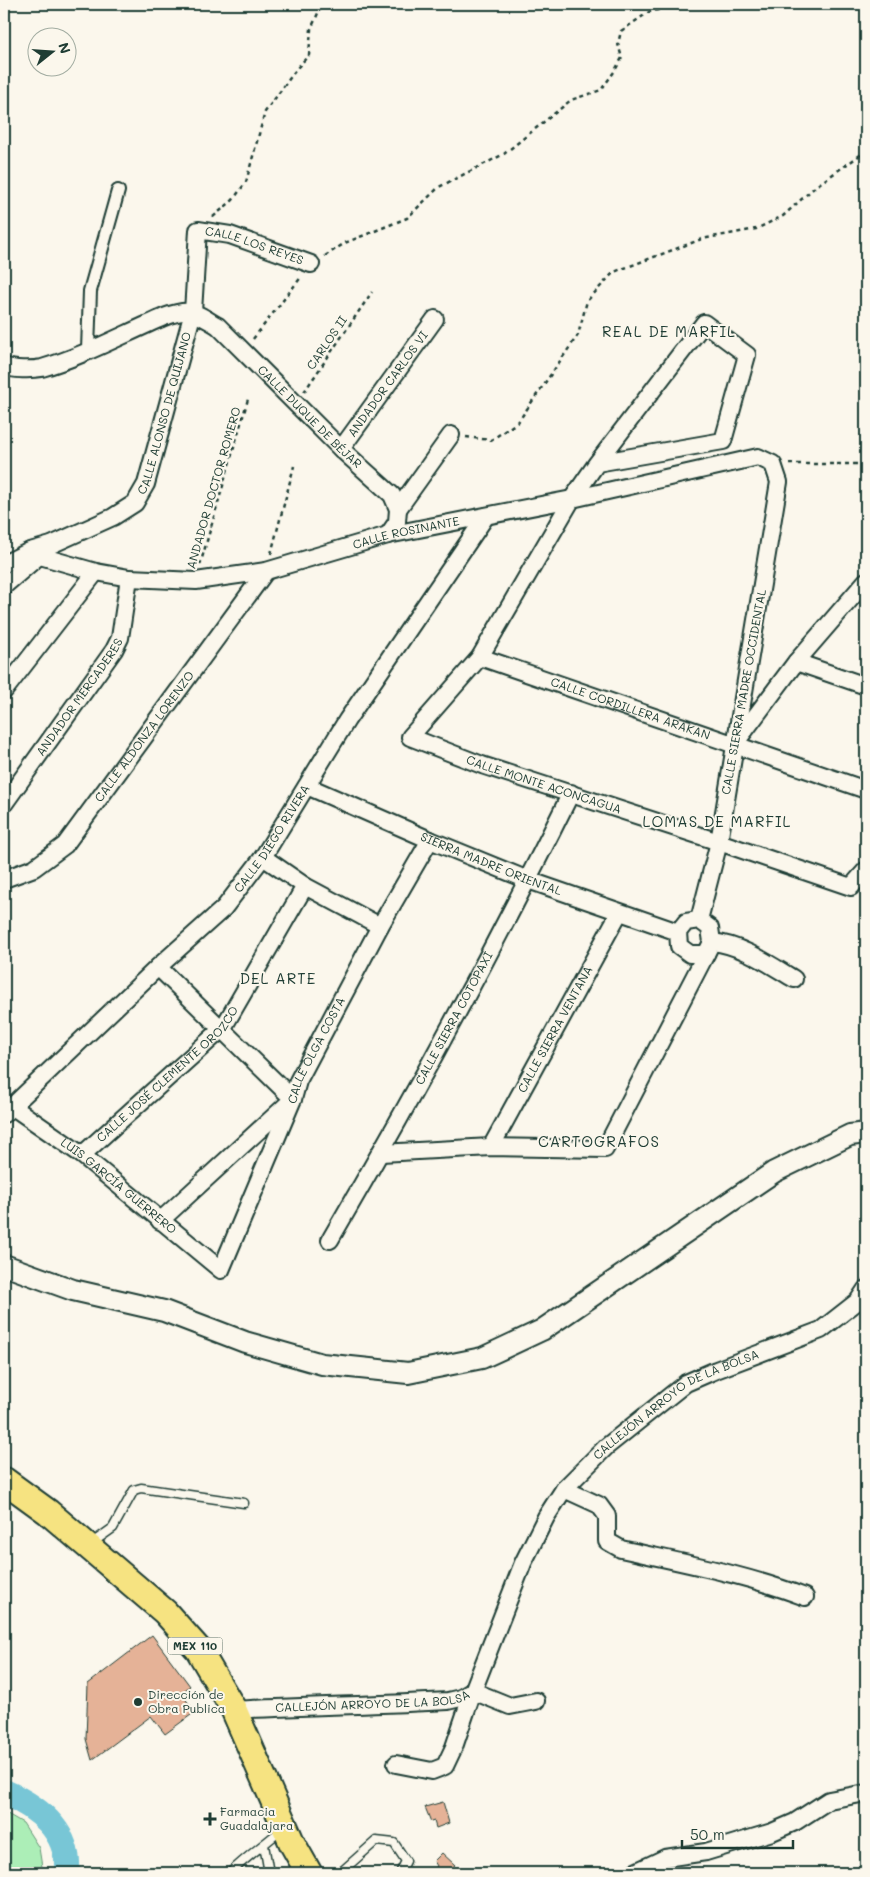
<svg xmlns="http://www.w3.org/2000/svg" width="870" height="1877" viewBox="0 0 870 1877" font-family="Mali,sans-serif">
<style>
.green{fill:#aceeb7;stroke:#669676}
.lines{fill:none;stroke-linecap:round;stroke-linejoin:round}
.river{stroke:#78c6d6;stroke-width:26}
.building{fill:#e5b297;stroke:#1f3d34}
.service-casing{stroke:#1f3d34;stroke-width:11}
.pedestrian-casing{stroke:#1f3d34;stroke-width:16}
.minor-casing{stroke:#1f3d34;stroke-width:20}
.tertiary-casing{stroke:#1f3d34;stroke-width:24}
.primary-casing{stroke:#1f3d34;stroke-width:29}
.path{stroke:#1f3d34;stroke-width:2.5;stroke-dasharray:4 4;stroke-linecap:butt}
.service{stroke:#fbf7ec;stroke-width:8}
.pedestrian{stroke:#fbf7ec;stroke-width:12}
.minor{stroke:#fbf7ec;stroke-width:16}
.tertiary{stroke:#fbf7ec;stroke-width:20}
.primary{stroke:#f6e381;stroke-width:25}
.poi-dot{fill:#1f3d34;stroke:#fbf7ec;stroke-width:2}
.labels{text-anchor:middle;stroke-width:4;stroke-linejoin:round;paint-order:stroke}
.shield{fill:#fbf7ec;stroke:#61756b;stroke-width:1}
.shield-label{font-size:11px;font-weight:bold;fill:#1f3d34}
.street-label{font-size:12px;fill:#1f3d34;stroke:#fbf7ec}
.poi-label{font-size:12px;fill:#1f3d34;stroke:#fbf7ec;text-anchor:start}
.quarter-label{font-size:15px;letter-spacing:1px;fill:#1f3d34;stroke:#fbf7ec}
</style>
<rect width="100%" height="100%" fill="#fbf7ec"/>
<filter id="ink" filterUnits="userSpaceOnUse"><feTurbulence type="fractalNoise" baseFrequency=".02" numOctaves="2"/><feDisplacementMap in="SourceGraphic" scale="10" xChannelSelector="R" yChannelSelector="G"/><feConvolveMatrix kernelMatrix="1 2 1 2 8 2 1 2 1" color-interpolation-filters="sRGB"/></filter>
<g filter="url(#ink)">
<!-- green -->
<path class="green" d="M4,1812L23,1823L39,1848L43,1873H4Z"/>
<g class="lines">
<!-- river -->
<path class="river" d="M4,1792C38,1807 70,1831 67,1873"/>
</g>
<!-- building -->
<path class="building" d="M152,1635L190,1686L181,1693L195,1712L165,1734L151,1716L92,1760L86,1739L88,1684Z
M443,1802L449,1823L436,1828L434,1821L431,1822L425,1807Z
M442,1853L455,1865L447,1873H430L437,1866L434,1861Z"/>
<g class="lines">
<!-- service casing -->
<g class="service-casing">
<path id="service" d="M92,1543L113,1528L134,1490L141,1488L244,1503
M264,1845L269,1873
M230,1873C246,1857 264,1845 281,1830
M340,1873L376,1841L394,1843L406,1861L400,1873"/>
</g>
<!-- pedestrian casing -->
<g class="pedestrian-casing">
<path id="pedestrian" d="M88,350L90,291L118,191"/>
</g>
<!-- minor casing -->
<g class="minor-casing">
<g id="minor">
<path id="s1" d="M4,366C14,370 31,370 42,368C84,356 124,334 164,317C191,307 194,312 218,326L341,449L392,495L398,509L397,522L388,535"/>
<path id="s2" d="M341,449L435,319"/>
<path id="s3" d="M597,463L723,441L747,355L704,323L597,463L572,499L480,657L410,737L482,765L719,842L851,887L866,870"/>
<path d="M398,509L451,435"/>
<path id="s4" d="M30,551L40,556L96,572L129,578L196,581L266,571L388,535L572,499L758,457L773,464L779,482L719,842L699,920"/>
<path id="s5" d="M4,564L30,551L51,545L113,517L135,503L146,484L193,312L198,230L230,235L311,264"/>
<path d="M4,586L46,550"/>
<path id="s6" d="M480,657L866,790"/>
<path d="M796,662L866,686"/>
<path d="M4,691L96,572"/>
<path d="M737,741L796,662L866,581"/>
<path id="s7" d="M307,786L430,840L528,880L678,932"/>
<path id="s8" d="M4,804L114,650L120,638L129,578"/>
<path d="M263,857L305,886L380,926"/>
<path id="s9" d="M4,879L34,868L65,845L266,571"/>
<path d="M699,920L710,928L712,942L706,954H690L679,946L678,932L686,922Z"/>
<path d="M712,942C742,945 769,964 794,979"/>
<path d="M158,967L293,1099L160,1221"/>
<path id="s10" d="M13,1107L82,1155L221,1270L293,1099L298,1081L380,926L430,840"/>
<path id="s11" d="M4,1114L158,967L224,908L263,857L347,720L486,516"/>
<path id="s12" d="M491,1147L619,913"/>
<path d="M381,1153L491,1147L605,1149L706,954"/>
<path id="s13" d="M82,1155L223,1028L305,886"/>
<path id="s14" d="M330,1240C415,1094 496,945 571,793"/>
<path d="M564,1489L599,1505L607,1516V1541L621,1549C683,1563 745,1574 805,1597"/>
<path id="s15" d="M234,1710C306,1706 377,1705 448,1701L461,1698L473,1691L510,1706L536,1701"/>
<path id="s16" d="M396,1764L432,1771L445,1766L454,1747L473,1691L523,1563L546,1517L564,1489L606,1447L686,1383L716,1370L821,1330L858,1301L866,1289"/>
<path d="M633,1873L665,1858L706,1852L772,1832L795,1822L829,1800L866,1793"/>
</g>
</g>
<!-- tertiary casing -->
<g class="tertiary-casing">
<path id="tertiary" d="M4,1265L73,1290L164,1311L245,1342L322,1364L408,1373L482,1358L542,1330L774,1172L850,1135L866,1133"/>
</g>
<!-- primary casing -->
<g class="primary-casing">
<path id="primary" d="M4,1480L48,1512L165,1612L198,1649L234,1710L292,1843L309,1873"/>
</g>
<!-- path -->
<path class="path" d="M213,217L233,200L246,182L265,112L298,67L309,55L311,29L319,11L326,4
M325,256L345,243L407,218L439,187L504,154L571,100L601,90L614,72L622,58L618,44L621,31L649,12L684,4
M253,339L302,276
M304,392L372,292
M466,437L491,440L518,422L578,335L587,301L614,272L702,239L756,229L783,216L816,186L866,151
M789,464H866
M271,554L294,466
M200,565L248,399"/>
<!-- service -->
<use href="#service" class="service"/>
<!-- pedestrian -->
<use href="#pedestrian" class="pedestrian"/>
<!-- minor -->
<use href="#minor" class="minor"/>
<!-- tertiary -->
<use href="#tertiary" class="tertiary"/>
<!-- primary -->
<use href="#primary" class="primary"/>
</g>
</g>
<!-- markers -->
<g class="poi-dot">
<circle cx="138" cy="1702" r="5"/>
<path d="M207.5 1811.5h5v5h5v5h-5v5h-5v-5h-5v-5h5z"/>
</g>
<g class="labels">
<!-- shield labels -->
<rect class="shield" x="167.5" y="1637.5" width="55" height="17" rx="4"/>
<g class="shield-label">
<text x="195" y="1650">MEX 110</text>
</g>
<!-- street labels -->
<g class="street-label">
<text dy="4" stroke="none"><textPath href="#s5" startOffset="486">CALLE LOS REYES</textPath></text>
<text transform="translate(327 343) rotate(-56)" y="4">CARLOS II</text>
<text dy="4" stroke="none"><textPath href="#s2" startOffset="80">ANDADOR CARLOS VI</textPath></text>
<text dy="4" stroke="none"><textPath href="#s5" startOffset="240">CALLE ALONSO DE QUIJANO</textPath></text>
<text dy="4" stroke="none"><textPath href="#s1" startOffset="358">CALLE DUQUE DE BÉJAR</textPath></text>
<text transform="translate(214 488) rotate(-74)" y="4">ANDADOR DOCTOR ROMERO</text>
<text dy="4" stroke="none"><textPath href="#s4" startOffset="386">CALLE ROSINANTE</textPath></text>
<text transform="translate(744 692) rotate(-80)" y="4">CALLE SIERRA MADRE OCCIDENTAL</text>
<text dy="4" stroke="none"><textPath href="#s8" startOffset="131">ANDADOR MERCADERES</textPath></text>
<text dy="4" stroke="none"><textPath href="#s6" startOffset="159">CALLE CORDILLERA ARAKAN</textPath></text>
<text dy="4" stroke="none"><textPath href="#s9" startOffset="205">CALLE ALDONZA LORENZO</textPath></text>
<text dy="4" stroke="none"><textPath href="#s3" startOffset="922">CALLE MONTE ACONCAGUA</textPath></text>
<text dy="4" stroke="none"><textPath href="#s11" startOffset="386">CALLE DIEGO RIVERA</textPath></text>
<text dy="4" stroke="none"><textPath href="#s7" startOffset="200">SIERRA MADRE ORIENTAL</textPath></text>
<text dy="4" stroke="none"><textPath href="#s14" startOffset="254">CALLE SIERRA COTOPAXI</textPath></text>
<text dy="4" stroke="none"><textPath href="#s12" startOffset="134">CALLE SIERRA VENTANA</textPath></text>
<text dy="4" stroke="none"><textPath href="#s10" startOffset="504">CALLE OLGA COSTA</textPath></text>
<text dy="4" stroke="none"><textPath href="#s13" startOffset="118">CALLE JOSÉ CLEMENTE OROZCO</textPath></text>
<text dy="4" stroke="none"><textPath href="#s10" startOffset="132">LUIS GARCÍA GUERRERO</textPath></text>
<text dy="4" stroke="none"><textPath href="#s16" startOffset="495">CALLEJÓN ARROYO DE LA BOLSA</textPath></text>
<text dy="4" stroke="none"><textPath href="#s15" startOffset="139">CALLEJÓN ARROYO DE LA BOLSA</textPath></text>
</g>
<!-- poi labels -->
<g class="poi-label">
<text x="148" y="1699">Dirección de<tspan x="148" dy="14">Obra Publica</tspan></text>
<text x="220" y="1816">Farmacia<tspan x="220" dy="14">Guadalajara</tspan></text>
</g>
<!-- quarter labels -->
<g class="quarter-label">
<text x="669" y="337">REAL DE MARFIL</text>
<text x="717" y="827">LOMAS DE MARFIL</text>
<text x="278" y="984">DEL ARTE</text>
<text x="599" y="1147">CARTOGRAFOS</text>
</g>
</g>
<!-- margin -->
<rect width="870" height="1877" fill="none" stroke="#fbf7ec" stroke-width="20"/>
<rect x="10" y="10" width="850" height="1857" fill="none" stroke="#1f3d34" stroke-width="2" filter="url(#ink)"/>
<!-- north arrow -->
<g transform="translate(52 52) rotate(73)"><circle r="24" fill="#fbf7ec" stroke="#a3ada2"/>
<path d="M0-4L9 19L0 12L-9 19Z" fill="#1f3d34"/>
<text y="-8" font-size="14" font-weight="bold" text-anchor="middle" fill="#1f3d34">N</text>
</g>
<!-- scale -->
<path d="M682 1840v8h111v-8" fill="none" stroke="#1f3d34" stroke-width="2.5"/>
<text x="690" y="1840" font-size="15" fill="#1f3d34" stroke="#fbf7ec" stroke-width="4" paint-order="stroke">50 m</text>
</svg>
